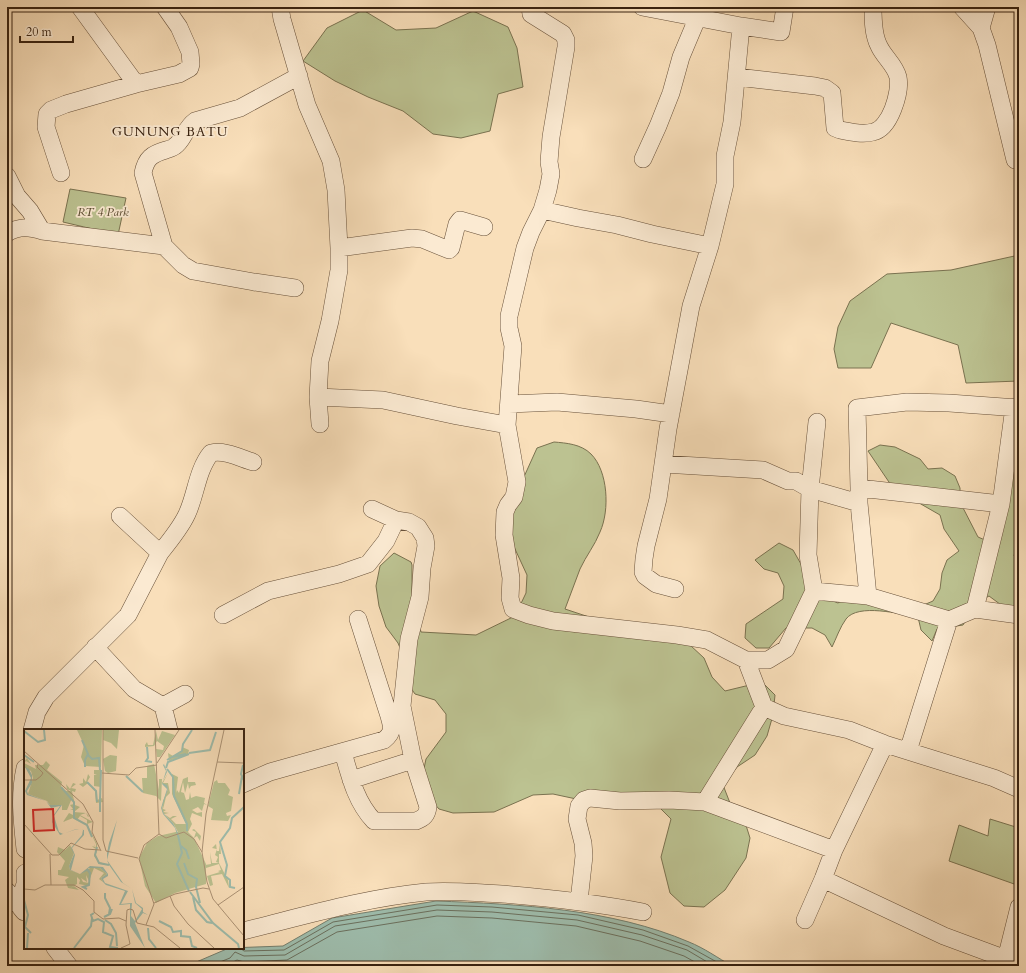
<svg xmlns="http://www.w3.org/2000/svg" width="1026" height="973" viewBox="0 0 1026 973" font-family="Cardo,serif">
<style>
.green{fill:#bcc291;stroke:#7a7250}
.water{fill:#9ebdad;stroke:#757f6e}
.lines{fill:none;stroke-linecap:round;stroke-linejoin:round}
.shore{stroke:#6b705e;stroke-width:1}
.street-casing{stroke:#68513a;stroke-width:18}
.street{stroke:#fbead2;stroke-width:17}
.labels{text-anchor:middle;stroke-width:3.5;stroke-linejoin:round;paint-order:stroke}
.park-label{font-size:12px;font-style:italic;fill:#594a30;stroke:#fbead2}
.neighbourhood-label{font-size:13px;letter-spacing:1px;fill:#382210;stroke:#fbead2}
.inset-river{fill:none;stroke:#9ebdad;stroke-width:2}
.inset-road{fill:none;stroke:#ac9376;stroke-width:1}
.view{fill:#d62828;fill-opacity:0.15;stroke:#d62828;stroke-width:2}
.inset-edge{fill:none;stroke:#382210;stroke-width:2}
</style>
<rect width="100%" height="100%" fill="#f9dfba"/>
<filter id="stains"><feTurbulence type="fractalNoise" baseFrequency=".005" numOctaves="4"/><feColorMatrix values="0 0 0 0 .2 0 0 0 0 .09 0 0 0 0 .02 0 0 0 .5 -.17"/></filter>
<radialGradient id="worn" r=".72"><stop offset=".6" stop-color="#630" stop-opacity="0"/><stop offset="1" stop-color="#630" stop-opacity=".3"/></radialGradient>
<!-- green -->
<path class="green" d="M363,10L396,30L436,28L473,11L508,27L517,48L523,87L498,94L490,131L461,138L433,134L403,111L368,97L335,81L303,61L327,28Z
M70,189L126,198L118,235L63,222Z
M1019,255V381L966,383L958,345L891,323L871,368H838L834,349L838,327L850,301L887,274L951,270Z
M1019,436L1018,538L1014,556L1019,561V616L1012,613L989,596L977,603L963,625L937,629L932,641L921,630L918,617C900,614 858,603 846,619C840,627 836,639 832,647L825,635L812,628H786L769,648H756L745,638L746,624L783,599L784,586L778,573L764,569L755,560L779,543L793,550L814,587L825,598L838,603L850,595L919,607L933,601L940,589L942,573L947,560L959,551L944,529L940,515L893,488L868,451L880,445L895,447L920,459L928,469L942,468L955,476L960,488V502L978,537L992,543L1014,448Z
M554,442C566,443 581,444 591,454C608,471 610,510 600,532C595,545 586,556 580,569C575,582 570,596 565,609L637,633L690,645L704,658L712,677L725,691L762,682L775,695L773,715L767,736L755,755L737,767L723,785L730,803L744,819L750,838L746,858L725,890L704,907L684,906L670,893L661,857L671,819L655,803H595L553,794L533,795L494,812L453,813L439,809L426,794L423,773L426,759L446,732V714L435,700L415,694L404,678L405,660L398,643L386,627L379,606L376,586L380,566L394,553L411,562L412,565V597L421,632L476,635L515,616L526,593L527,575L509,536L516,498L523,479L537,448Z
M990,819L1019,828V879L1017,885L949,861L959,825L988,836Z"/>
<!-- water -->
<path class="water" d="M436,901C519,904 612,909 689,942C704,948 718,958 732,966H187L229,948L283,946L332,918Z"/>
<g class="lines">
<!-- shore -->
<path class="shore" d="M240,948L244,951L284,950L333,922L437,905L492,907L578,915L643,930L688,946L724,966
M210,966L230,958L235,952L244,956L285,955L335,926L437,910L492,912L577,920L642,935L687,950L714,966
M225,966L237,960L244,962L287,960L337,932L437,916L492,918L576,926L640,941L684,956L702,966"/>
<!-- street casing -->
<g class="street-casing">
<path id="street" d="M80,7L136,84
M280,7L282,19L307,105L331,161L336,190L339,248V270L330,321L320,361L318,397L320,424
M530,7L531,14L563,34L566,40V47L551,137L549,162L551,174L548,190L542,210L531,232L525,248L509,316V328L513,346L507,425L517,482L514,497L508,505L505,512L504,535L511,578L510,598L513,609L529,615L553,621L677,635L707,640L746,660H768L786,649L814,591L868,596L949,620L975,609L1019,615
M642,7L741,26
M962,7L981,28L987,45L1015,160
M981,28L987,7
M737,77L815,86L825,88L832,93L835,128L840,130C850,132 863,135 873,132C890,129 901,92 898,77C895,65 884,57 879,46C873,35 873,19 873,7
M643,159L658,126L671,93L681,57L702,7
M61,173L46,127L47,114L51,110L66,104L136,84L179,74L190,68L191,64L190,52L179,27L165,7
M7,176L17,196L30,211L42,231
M542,210L578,218L617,225L652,234L710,246L725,184V156L732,122L741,26L781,32L785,7
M7,233C20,226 29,227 42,231L164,246
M339,248L412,238L422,239L449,250L451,248L457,224L460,220L484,227
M295,288L254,282L193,271L183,265L164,246L143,173C146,158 152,154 166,150C169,149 173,148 175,146C183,141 185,128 195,121L240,108L299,76
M318,397L383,400L457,416L507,425
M509,404L557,402L636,409L671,414
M663,464L763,470L788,481H796L810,489L859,503
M859,488L1001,504
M120,516L160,553C169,542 181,527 187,514C196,495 197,470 211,453C225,450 240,458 253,462
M675,589L656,584L645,576L643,572L644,559L646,546L658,499L668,429L691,306L710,246
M814,591L808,555L810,489L817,422
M868,596L859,503V488L857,408L907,402L949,403L1019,408
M975,609L1001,504L1014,407
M223,615L268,591L339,574L368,564L386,541L396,520
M95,647L134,689L163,706L169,730
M163,706L185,694
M764,707L784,716L849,730L885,744L994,778L1019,789
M32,730L37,712L46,697L128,615L160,553
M908,751L949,620
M343,752C350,777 356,802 374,821H416C424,818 427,815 428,807L413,760L402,706L409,639L420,597L422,568L426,546L425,538L418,527L409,522L396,520L372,509
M25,768C19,795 22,821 25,849
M351,780L413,760
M243,784L270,772L384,740C394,732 392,727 389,716L358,619
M705,802L834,850
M823,879L944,936L1006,959
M7,891L24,912
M579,901L584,856L583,843L577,819L579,806L584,800L590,798L620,801L669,800L705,802L764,707L746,660
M18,905L25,884V873
M805,920L823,879L834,850L885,744
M243,931C304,916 364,898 426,892C452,890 477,893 502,894C550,898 596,903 643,912
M55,948L69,966
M1009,966L1006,959L1019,907"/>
</g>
<!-- street -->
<use href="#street" class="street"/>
</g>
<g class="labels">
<!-- park labels -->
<g class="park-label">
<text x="103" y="216">RT 4 Park</text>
</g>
<!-- neighbourhood labels -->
<g class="neighbourhood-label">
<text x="170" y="136">GUNUNG BATU</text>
</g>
</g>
<!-- overview -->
<g transform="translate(24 729)">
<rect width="220" height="220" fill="#f9dfba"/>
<path d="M53,1H78L77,38L61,37L57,28L60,16ZM79,1H95L93,20L87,14L79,11ZM132,2L134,11L138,2L151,6L136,28H133L132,20L139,21L140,17L133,12L130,17L121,18V16L123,13L124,16H129ZM158,18L165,21L164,25L145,32L144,24L149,27L158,22ZM86,26L93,27L92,42L84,44L81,42L79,30ZM3,29L7,35L2,32L0,34L12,40L11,36H19L22,32L26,36L23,41L38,53L37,58L42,62H47L43,60L42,55L46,60L49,54L52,55L47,59L52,60L51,63L48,62L51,76L56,78L50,83L62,84L65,87L64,88L62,84L56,86L69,93L63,95V91L56,87L53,91L63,95L73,115V122L71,127L73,129L75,133L85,136L76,135L70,127L73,120L70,119L68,117L71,118L70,115L72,119V115L63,96L52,91L49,89L39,93L45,84L49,86L50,81H46L49,80L46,76L50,75L48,69L43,81H38V76H26L23,72L4,65L9,49L7,42L0,38V33ZM130,35L135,61V50H138L137,72L132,67L119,64L118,49H123V37ZM70,41H76L77,58L70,57V46L73,45H70ZM144,44L139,54H144L146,64L142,68L139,80L142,81L139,83L145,84L140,85L146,89L149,87H153L147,90L152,95H162L148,65V45L154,48L152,64L153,61L155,64L159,50L164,48V53H171L172,56L167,57L165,60L164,54L161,64L159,53L157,63L160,64L162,71L165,70L166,63L167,69L172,67L181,69L180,74L183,76L180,75L178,82L174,78L168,81L173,84L178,83V88L168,84L166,90L168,95L164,103L170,109L172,103L168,101L170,100L177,107L176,112L173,107L170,109L182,135V155L151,164L132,174L121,157L115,129L123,114L134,107L156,102L154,103L149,94L140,85L138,82L139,72L144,60L138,54ZM64,45L66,48L63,53L72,62L73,71L78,69L79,73L72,74L71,62L64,54L59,58L55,55L59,54V49L62,53ZM193,51L194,54H201L206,61L204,66L209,68L207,82L202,84L203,87L207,86L204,92L187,91L189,80L184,77L190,53ZM196,114L197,125H195V134L204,151L205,159L198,145L187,147L189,156L186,157L183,147L196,143L194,142L197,141L195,135L182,139L181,136L187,135L186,123L188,134H195L192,133L194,128L191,126L193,120L188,119L192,115L193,122H195ZM46,116L50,124L45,137L46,141L56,145L66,139L72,138L76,139L83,145L77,149L79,153L75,150L80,144L70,139L65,152L62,146L63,153L57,149L59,153L65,154V157L55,155L56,151L53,148V155L46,159L50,157L55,161L44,159L41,151L45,148L34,146V141H37L41,132L33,123L34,118L41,121Z" fill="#bcc291"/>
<path d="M145,30L140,35L143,43L138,54L143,56L144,60L138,79L140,85L149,94L154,104V109L151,99L139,85L137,79L143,60L138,55L142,42L139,36ZM1,38L5,40L8,46V54L3,62L4,65L22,72L26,76H38L30,87L35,103L39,105L52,100L60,101V106L48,119L51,126L47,141L56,145L66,137L79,138L84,145V147L79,150L81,154L104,162L97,175L108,174L107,187L111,192L118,180L111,174L108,160L97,153L85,136L83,131V124L85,114L93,91L83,131L99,154L108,160L112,174L119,179V183L124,186L119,184L111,194L121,219L106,197V175L95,176L101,162L82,156L79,153L76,155L79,153L77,149L83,145L76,139H64L67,144L66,146L63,142L56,145L46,141L45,137L50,125L47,119L58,106L59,101L53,100L36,106L28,93L29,87L36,77L27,79L22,72L3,66L1,62L7,49Z" fill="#9ebdad"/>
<path class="inset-river" d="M0,2L14,13L21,11L20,1M58,11L64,25L61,31V38M123,18L124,29L122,32L128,33M165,24L186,21L192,3M0,26L10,33M64,26L68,30L75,29L76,41M148,28L162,25M143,31L158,22L159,15L168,1M219,36L217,45L220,51M142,39L144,33L165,25M143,40L149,48L150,67L163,95V102M102,47L119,63M63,53L72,62L73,73M37,58L50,73V89L63,96L68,108M215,65L218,47M76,70L77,41M76,70V83M154,106L158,124L153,135L165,162M157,117L162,121L165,130M73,118L71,126L75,134L85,136M160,134L164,145L173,150L172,158L176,174M211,159L206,158V151L201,147L203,136L196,113L206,99L208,89L220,78M63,160L59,158L65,156L66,143M166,163L189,194L214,215L215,219M81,164V169L86,179L85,185M169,168L172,181L183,193L188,194M0,171L4,186L1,198L7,204M70,184L67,186L69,192L74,190L80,193L79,203L89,207L86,218L94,219M80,188L86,185L88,180M81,191L87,195L92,204L93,217M135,192L147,198L149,203L157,202V207L166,208L168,217L173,219M124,199L125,210L132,219M3,219L4,204M50,219L67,197L68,189"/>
<path class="inset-road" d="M79,1V111L82,122L114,129M131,1L135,105M200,1L182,85L178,123L183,153L189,170L220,207M0,22L59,75L69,93L68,103L77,122M193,33L220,34M133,34L155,1M78,44L105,46L112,39L133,36M0,51H12L17,47L19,44L13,38L14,35M0,95L28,126H35L47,114L61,120L76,121M135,105L142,109L160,103L170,110L178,123M26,125L27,156M0,160L11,161L21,156H50L59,161L70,172V183L79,190L95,189L102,192M146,167L150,177L164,195L190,219M130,174L151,165L179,159L185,160M130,175L115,130L120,116L135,105M194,176L220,158M122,196L130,175M97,219L106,215L102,196L103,181L106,180L109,181L113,194L130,198L156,219"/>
<path class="view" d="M29,80L30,101L10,102L9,81Z"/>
<rect width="220" height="220" class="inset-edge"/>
</g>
<!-- margin -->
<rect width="1026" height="973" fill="none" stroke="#f9dfba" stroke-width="24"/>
<rect x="8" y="8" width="1010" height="957" fill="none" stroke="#382210" stroke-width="2"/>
<rect x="12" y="12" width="1002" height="949" fill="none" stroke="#382210"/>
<!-- scale -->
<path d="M20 36v6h53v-6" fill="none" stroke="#382210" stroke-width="2"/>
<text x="26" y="36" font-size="12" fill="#382210" stroke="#fbead2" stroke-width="3" paint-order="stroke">20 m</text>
<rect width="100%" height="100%" filter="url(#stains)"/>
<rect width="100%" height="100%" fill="url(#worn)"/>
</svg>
